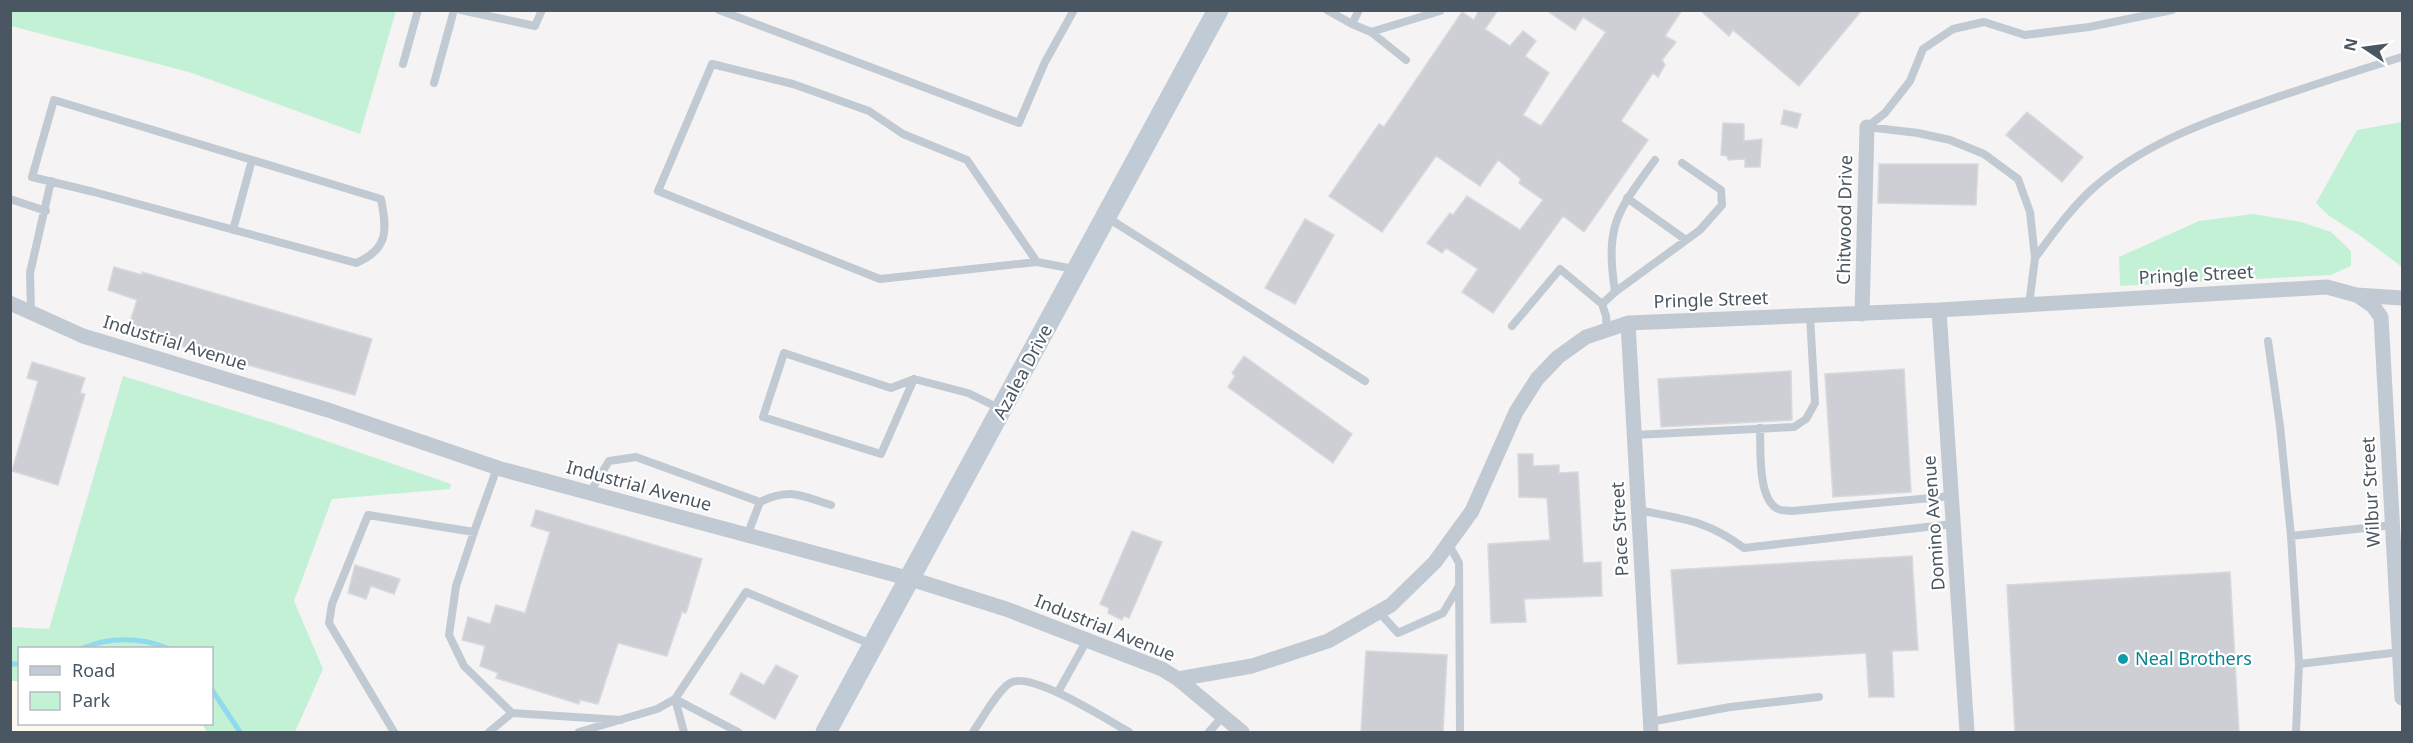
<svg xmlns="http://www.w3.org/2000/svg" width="2413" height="743" viewBox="0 0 2413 743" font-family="'Noto Sans',sans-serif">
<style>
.commercial{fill:#fdf9ef}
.green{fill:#c3f1d5}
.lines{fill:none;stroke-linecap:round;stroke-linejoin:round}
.stream{stroke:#90daee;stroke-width:5}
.building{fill:#cdcfd5;stroke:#d7d9de;stroke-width:1.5}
.lane{stroke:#c1cad2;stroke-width:8}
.street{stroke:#c1cad2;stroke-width:15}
.secondary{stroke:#c1cbd6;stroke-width:21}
.culture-dot{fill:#0f9aa8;stroke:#fff;stroke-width:2}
.labels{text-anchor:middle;stroke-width:4.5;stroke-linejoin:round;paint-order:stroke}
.street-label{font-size:18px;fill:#4a5661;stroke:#fff}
.culture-label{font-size:18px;fill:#0d838f;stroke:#fff;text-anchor:start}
</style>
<rect width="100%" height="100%" fill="#f5f3f3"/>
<!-- commercial -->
<path class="commercial" d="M10,681H19L20,724H202L207,732H11Z"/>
<!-- green -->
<path class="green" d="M10,11L11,10L396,11L360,134L189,72L11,26Z
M2402,122V267L2362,237L2328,215L2316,203L2357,130Z
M2253,214L2301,222L2331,232L2351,251V266L2331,275L2120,286L2119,257L2199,221Z
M123,376L280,425L451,484L450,489L332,499L294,601L323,669L295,732H207L202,724H212V648H20L19,681H11V627L49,629Z"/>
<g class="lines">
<!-- stream -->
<path class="stream" d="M83,648C109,637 141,637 167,648
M10,664H20
M212,690L240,732"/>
</g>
<!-- building -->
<path class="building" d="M1479,10H1498L1485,29L1510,46L1523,31L1536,41L1525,56L1549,73L1523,115L1541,126L1606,32L1583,17L1575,30L1546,10H1682L1665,36L1676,42L1662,60L1665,65L1658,77L1653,73L1621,121L1648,140L1584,232L1563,216L1493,313L1462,292L1478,269L1446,248L1442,253L1427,243L1450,213L1453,215L1467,196L1520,230L1543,200L1519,183L1521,179L1498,160L1480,186L1436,156L1382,232L1329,196L1379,124L1384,127L1462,12L1474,20Z
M1700,10H1862L1799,86L1733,30L1729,36Z
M1784,110L1801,114L1797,128L1781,124Z
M2027,112L2083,157L2062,182L2006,135Z
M1723,123L1744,124V141L1762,139L1760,167H1745V159L1728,160L1727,156L1721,155Z
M1879,164H1978L1976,205L1878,203Z
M1305,219L1334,235L1295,304L1265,288Z
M114,267L142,275V272L372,339L355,395L127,331L137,300L108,290Z
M1244,356L1352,434L1333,463L1228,387L1235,376L1232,373Z
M32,362L85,378L80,393L85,394L58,485L12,471L38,381L27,378Z
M1904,369L1911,492L1833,497L1825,374Z
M1791,371L1792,420L1661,427L1658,379Z
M1518,454H1533V466L1559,465V473L1578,472L1583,563L1601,562L1602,596L1524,599L1526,622L1491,623L1488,544L1550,540L1547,498L1519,497Z
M536,510L702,559L686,613L682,612L667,656L618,643L598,704L580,700L579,704L496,678L498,673L480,666L485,646L462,640L468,617L490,624L496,605L525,613L550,532L531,526Z
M1132,531L1162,542L1129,618L1124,616L1122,620L1108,613L1109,608L1100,604Z
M1912,556L1918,650L1892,651L1894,697H1869L1866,653L1678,664L1671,570Z
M355,565L400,579L394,594L371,586L366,599L348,593Z
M2230,572L2239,732H2015L2007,585Z
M1366,651L1447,655L1443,732H1361Z
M776,665L798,676L775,719L730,694L741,673L764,685Z"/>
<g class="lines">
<!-- lane -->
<path class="lane" d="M461,10L535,26L542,10
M719,10L1019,123L1045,62L1074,10
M1327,10L1352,24L1359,10
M1352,24L1371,32L1406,60
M1371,32L1440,11
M403,64L418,10
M434,83L454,10
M54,100L381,199C387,230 389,249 356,263L94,192L32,177Z
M1627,198L1686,240
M10,199L46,211
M1108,218L1365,381
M233,230L252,160
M2035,258C2052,235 2069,211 2090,191C2139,146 2202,123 2263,102C2310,86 2356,71 2402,57
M1037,262L967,160L903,134L869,111L793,84L712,64L658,191L880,279L1037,262L1074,269
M1615,292L1700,230L1722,205L1721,190L1682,163
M2029,305L2035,258L2030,212L2018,179L1984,154L1950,140L1918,133L1867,127L1885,113L1910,81L1923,49L1953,29L1984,22L2025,35L2089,27L2172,10
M31,312L30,273L51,181
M1512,326L1560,269L1602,304
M1607,330L1606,316L1602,304L1615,292C1605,224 1617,212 1655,160
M2268,341L2280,426L2291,536
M914,379L881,454L763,417L784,353L891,388L914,379L968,393L1001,409
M1760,428C1761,448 1757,499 1778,509C1781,511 1787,510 1792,511L1952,496
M1634,435L1794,427L1806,419L1815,403L1810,316
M589,494L609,461L636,457L760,502
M1638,510C1683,519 1706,520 1744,548L1953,524
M474,532L456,586L449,635L464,666L512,713
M747,536L760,502C791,487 801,496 831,505
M1448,543L1459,563L1460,732
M1379,612L1398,633L1443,613L1459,586
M2299,664L2400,652
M1058,692L1087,640
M1650,722L1730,707L1819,697
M394,732L329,623L332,604L368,515L474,532L497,468
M489,732L512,713L621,720
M579,732L657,709L675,699L684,732
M738,732L675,699L746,592L873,645
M973,732C981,721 1000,686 1012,682C1035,673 1107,720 1129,732
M1209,732L1223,716
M2296,732L2299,664L2291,536L2393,525"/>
<!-- street -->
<path class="street" d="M2357,295L2373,306L2381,317L2402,698
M10,303L83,336L328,410L501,469L911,579L1006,609L1162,669L1178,679L1242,732
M1939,310L1967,732
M1862,314L1867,127
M1628,323L1651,732
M1178,679L1252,666L1328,641L1391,605L1435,562L1472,511L1516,412L1537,379L1558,357L1586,337L1628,323L1939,310L2327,287L2356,295L2402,298"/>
<!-- secondary -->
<path class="secondary" d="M826,732L1218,10"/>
</g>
<!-- markers -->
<circle class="culture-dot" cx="2123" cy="659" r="6"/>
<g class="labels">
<!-- street labels -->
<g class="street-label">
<text transform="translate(1845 220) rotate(-89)" y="6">Chitwood Drive</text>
<text transform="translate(2196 275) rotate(-3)" y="6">Pringle Street</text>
<text transform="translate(1711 300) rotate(-2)" y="6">Pringle Street</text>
<text transform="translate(175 343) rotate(17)" y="6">Industrial Avenue</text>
<text transform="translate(1023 372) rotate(-62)" y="6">Azalea Drive</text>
<text transform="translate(639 486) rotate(15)" y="6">Industrial Avenue</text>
<text transform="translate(2371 492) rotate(-93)" y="6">Wilbur Street</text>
<text transform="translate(1934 523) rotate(-94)" y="6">Domino Avenue</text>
<text transform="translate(1620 529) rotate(-93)" y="6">Pace Street</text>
<text transform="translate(1105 628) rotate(22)" y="6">Industrial Avenue</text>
</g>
<!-- culture labels -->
<g class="culture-label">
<text x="2135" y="665">Neal Brothers</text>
</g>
</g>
<!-- border -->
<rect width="2413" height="743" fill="none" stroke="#4a5661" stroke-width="24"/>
<!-- legend -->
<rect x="18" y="647" width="195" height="78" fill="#ffffff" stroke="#b7bbc0" stroke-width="1.5"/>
<rect x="30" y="666" width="30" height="9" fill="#c1cbd6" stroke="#b7bbc0" stroke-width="1.5"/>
<text x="72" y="677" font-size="18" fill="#4a5661">Road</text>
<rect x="30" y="692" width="30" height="18" fill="#c3f1d5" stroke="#b7bbc0" stroke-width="1.5"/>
<text x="72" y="707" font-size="18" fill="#4a5661">Park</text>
<!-- north arrow -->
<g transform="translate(2365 48) rotate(283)" stroke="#ffffff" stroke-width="4.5" paint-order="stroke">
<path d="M0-4.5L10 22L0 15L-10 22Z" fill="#4a5661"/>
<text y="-9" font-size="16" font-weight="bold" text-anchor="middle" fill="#4a5661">N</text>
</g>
</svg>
